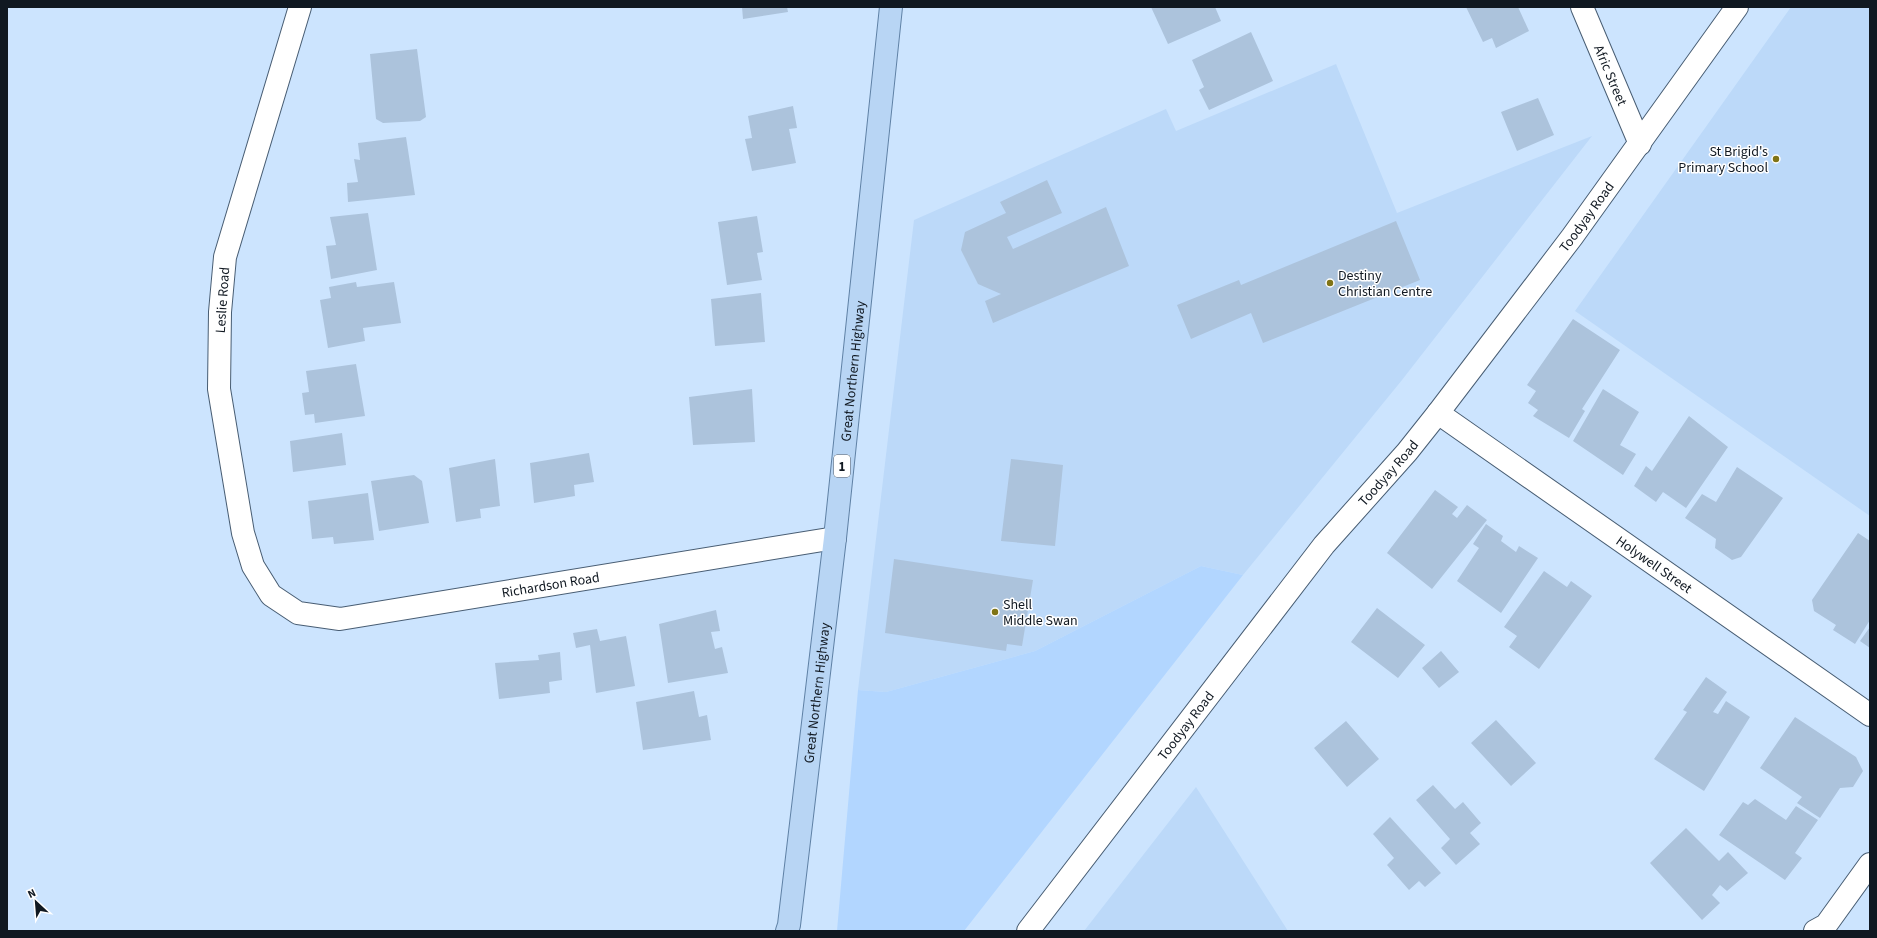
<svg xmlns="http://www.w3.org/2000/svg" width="1877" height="938" viewBox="0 0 1877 938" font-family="'Source Sans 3',sans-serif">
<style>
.built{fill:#bcd9f9}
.green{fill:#b2d6ff}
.building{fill:#acc3dc}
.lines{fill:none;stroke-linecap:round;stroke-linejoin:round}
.minor-casing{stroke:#485d73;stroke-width:24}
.secondary-casing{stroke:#485d73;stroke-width:24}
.primary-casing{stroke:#5f81a5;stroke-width:24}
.minor{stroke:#fff;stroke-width:22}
.secondary{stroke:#fff;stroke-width:22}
.primary{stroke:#b8d5f4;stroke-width:22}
.poi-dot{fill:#807416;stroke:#fff;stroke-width:1.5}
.labels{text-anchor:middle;stroke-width:3;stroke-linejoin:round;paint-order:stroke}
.shield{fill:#fff;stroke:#585d64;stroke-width:1}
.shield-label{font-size:13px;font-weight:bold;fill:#101821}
.street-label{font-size:14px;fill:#101821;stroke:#fff}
.poi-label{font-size:14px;fill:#101821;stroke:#fff;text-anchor:start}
</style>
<rect width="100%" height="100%" fill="#cce4fe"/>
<!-- built -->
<path class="built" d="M1791,7H1870V516L1575,311Z
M1336,64L1397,213L1592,136L1402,380L1243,575L1201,566L1035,651L886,692L858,690L914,220L1166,109L1176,131Z
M1196,787L1288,931H1084Z"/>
<!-- green -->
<path class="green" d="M1201,566L1243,575L964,931H837L858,690L886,692L1035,651Z"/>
<!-- building -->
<path class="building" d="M742,7H787L788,12L743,19Z
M1151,7H1215L1221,21L1168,44Z
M1466,7H1518L1529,31L1496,48L1492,38L1483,42Z
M1251,32L1273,81L1209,110L1199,90L1204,87L1192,60Z
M417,49L426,117L420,121L383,123L376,119L370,54Z
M1538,98L1554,135L1517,151L1501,112Z
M793,106L797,128L789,129L796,163L752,171L745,139L752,138L748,116Z
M406,137L415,195L348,202L347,183L358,182L354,159L360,160L358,143Z
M1047,180L1062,213L1007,237L1013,249L1106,207L1129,266L993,323L985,301L1001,294L978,284L961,250L965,232L1006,213L1000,202Z
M368,213L377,270L331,279L326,246L336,245L330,217Z
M757,216L763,252L757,253L762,280L727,285L718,222Z
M1396,221L1420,280L1263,343L1251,313L1191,339L1177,305L1239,280L1241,285Z
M356,282L357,287L394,282L401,323L363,328L365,341L328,348L320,300L331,298L329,287Z
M761,293L765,342L715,346L711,299Z
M1573,319L1620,350L1582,409L1585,411L1569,438L1533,416L1538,410L1528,403L1536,391L1527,385Z
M356,364L365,416L315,423L314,414L305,415L302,393L309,392L306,371Z
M752,389L755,442L693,445L689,397Z
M1603,389L1639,412L1620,445L1636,454L1623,475L1573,441Z
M1689,416L1728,447L1686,508L1663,492L1656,502L1634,486L1646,466L1652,471Z
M342,433L346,465L293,472L290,441Z
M589,453L594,482L574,485L575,496L534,503L530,463Z
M495,459L500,506L480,509L481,518L456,522L449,468Z
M1011,459L1063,465L1055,546L1001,541Z
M1737,467L1783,498L1741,557L1732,560L1715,548L1716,539L1685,518L1702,494L1716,502Z
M414,475L422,481L429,523L379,531L371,481Z
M1435,490L1458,507L1452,514L1457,518L1467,505L1487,520L1432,589L1387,553Z
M368,493L374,540L334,544L333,537L312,539L308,501Z
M1486,524L1503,536L1501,541L1516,552L1519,546L1538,558L1501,613L1457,581L1479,548L1473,544Z
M1858,533L1870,541V620L1855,644L1833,630L1836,625L1814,611L1812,600Z
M894,559L1033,580L1022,646L1007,644L1006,651L885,633Z
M1544,571L1567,587L1571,581L1592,596L1539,669L1509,647L1517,636L1504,627Z
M1377,608L1425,645L1398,678L1351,642Z
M716,610L720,631L711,632L715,649L722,647L728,673L668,683L659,624Z
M1870,627V648L1860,641Z
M597,629L600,641L626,636L635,686L596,693L590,645L576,648L573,633Z
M1441,651L1459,672L1439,688L1422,668Z
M560,652L562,680L549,682L550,693L499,699L495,663L539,660L538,655Z
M1706,677L1727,692L1713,712L1718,714L1726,701L1750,717L1704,791L1654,759L1687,712L1683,710Z
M694,691L699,717L707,715L711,740L643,750L636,702Z
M1795,717L1856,757L1863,771L1853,787L1840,788L1820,818L1797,803L1802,797L1760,768Z
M1496,720L1536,763L1511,786L1471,743Z
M1346,721L1379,759L1347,787L1314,748Z
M1433,785L1455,809L1463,802L1481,823L1470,833L1480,844L1456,865L1441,848L1450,839L1416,800Z
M1755,799L1786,820L1796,806L1818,820L1795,853L1802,858L1785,880L1719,835L1743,802L1748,805Z
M1390,817L1441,873L1425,887L1419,881L1409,890L1387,865L1394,858L1373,834Z
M1686,828L1719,861L1728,852L1748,873L1727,891L1720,885L1712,895L1720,903L1702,920L1650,863Z"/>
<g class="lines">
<!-- minor casing -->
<g class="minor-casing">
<g id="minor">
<path id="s1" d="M300,7L225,257L220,312L219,389L243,533L253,566L271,595L298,613L340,619L835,538"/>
<path id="s2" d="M1582,7L1640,144"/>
<path id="s3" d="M1438,413L1870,715"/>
<path d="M1815,931L1826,925L1870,864"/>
</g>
</g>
<!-- secondary casing -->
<g class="secondary-casing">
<g id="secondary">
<path id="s4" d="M1028,931L1324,545L1407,452L1438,413L1572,237L1737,7"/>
</g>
</g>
<!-- primary casing -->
<g class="primary-casing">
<g id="primary">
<path id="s5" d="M787,931L789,925L835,538L891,7"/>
</g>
</g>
<!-- minor -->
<use href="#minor" class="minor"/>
<!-- secondary -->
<use href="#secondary" class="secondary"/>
<!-- primary -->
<use href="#primary" class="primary"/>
</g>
<!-- markers -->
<g class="poi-dot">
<circle cx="1776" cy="159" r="4"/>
<circle cx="1330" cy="283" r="4"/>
<circle cx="995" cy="612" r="4"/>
</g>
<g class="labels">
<!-- shield labels -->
<rect class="shield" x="834" y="455" width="16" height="22" rx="3"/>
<g class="shield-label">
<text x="842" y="471">1</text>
</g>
<!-- street labels -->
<g class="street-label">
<text dy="5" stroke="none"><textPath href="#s2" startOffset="74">Afric Street</textPath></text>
<text dy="5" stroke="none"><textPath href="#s4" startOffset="907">Toodyay Road</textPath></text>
<text transform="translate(222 300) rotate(-86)" y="5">Leslie Road</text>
<text dy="5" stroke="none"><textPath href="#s5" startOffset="564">Great Northern Highway</textPath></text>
<text dy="5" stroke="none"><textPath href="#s4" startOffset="583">Toodyay Road</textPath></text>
<text dy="5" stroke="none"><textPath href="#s3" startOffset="264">Holywell Street</textPath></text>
<text dy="5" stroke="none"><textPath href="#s1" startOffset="896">Richardson Road</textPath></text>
<text dy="5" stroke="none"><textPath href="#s5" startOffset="240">Great Northern Highway</textPath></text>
<text dy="5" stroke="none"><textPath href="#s4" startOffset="259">Toodyay Road</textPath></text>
</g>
<!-- poi labels -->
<g class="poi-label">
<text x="1768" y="156" text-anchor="end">St Brigid's<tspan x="1768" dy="16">Primary School</tspan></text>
<text x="1338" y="280">Destiny<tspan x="1338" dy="16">Christian Centre</tspan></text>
<text x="1003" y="609">Shell<tspan x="1003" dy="16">Middle Swan</tspan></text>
</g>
</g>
<!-- border -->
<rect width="1877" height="938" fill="none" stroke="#101821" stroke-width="16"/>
<!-- north arrow -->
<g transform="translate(36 902) rotate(334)" stroke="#ffffff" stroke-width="3" paint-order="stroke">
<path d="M0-3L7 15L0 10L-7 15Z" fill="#101821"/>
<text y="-6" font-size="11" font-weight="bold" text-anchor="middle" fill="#101821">N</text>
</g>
</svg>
